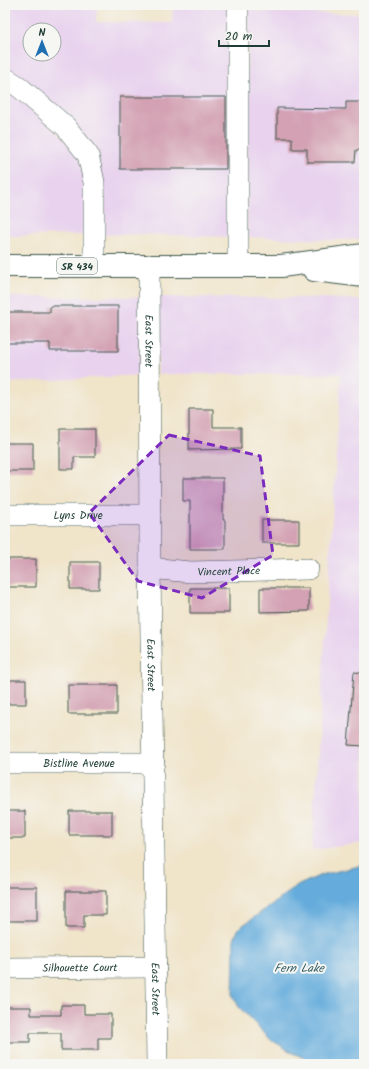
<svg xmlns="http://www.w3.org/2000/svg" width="369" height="1069" viewBox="0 0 369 1069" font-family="Kalam,sans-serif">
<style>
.built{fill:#e8d2ee;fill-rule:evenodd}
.water{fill:#65acdc;stroke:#427488}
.building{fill:#d3a1b3}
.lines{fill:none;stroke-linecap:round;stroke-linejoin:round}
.minor-casing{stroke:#3e564a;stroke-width:22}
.major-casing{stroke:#3e564a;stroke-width:24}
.minor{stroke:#fff;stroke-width:21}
.major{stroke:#fff;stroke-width:22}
.marked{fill:#7b2cbf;fill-opacity:0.2;stroke:#7b2cbf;stroke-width:3;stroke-dasharray:8 5;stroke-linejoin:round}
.labels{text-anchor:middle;stroke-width:4;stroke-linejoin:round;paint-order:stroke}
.shield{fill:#f6f6f2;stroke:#60746d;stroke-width:1}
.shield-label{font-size:10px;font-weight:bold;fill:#1f3d34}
.street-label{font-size:11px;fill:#1f3d34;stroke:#f6f6f2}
.water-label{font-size:12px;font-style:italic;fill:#345e66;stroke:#f6f6f2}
</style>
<rect width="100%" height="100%" fill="#f6f6f2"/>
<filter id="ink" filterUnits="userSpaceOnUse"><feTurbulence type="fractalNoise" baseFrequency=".025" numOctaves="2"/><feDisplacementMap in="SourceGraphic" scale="8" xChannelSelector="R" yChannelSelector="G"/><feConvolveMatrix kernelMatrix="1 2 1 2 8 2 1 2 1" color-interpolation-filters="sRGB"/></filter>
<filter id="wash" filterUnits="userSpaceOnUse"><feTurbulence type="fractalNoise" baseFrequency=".012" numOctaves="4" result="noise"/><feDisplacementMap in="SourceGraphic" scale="16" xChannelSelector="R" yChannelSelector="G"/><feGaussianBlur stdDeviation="0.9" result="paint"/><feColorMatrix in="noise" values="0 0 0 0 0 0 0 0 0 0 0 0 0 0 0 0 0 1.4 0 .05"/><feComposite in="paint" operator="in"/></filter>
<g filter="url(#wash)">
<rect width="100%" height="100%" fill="#f0e4c9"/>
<!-- built -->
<path class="built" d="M5,5H97L96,22L172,23L173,5H230V237L140,234L103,235V182L23,78L5,67ZM30,30H54V54H30Z
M248,5H255L256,12L364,14V239L332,240L247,237Z
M5,89L14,94L60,134L81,160L86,183L85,235L5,236Z
M5,297H140V375L5,383Z
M157,297L323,298L364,300V843L312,850L341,374H158Z"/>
<!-- water -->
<path class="water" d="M364,865V1064H318L293,1053L270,1039L239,1007L233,996L234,939L239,928L299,885L321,875Z"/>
<g id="blocks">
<!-- building -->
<path class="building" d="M120,97H226V169H120Z
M346,102H364V150H356L355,162H307V149H292V138H277V108L346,109Z
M50,306H118V351H50V343H5V312H50Z
M189,409H213V427H241V449L189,450Z
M60,429H95V457H74V469H60Z
M5,443H33V471H5Z
M183,478H223V520H225V549H190V501H183Z
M262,520H299V543H262Z
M5,559H36V587H5Z
M70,562H99V589H70Z
M190,588H229V613H190Z
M260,588H309V611L260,612Z
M354,672L364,673V746L348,745Z
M5,680H26V704H5Z
M68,685H117V714H68Z
M5,811H25V838H5Z
M69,811H112V835H69Z
M5,887H37V921H5Z
M66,891H106V915H84V928H66Z
M61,1005H84V1014H111V1038H98V1050H61V1033H30V1042H5V1007H31V1015H61Z"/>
</g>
</g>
<g filter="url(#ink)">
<use href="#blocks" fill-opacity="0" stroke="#3e564a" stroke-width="1"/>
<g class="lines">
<!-- minor casing -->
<g class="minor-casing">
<g id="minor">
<path d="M5,78L18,86L66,127L88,155L94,182V266"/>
<path id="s1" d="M149,265L150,568L157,1064"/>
<path d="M238,266V5"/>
<path id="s2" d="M5,515H150"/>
<path id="s3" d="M150,568L190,572L308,569"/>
<path id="s4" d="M5,763H154"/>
<path id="s5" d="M5,968L156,967"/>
</g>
</g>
<!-- major casing -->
<g class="major-casing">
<path id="major" d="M5,266H281L364,255
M314,270L364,276"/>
</g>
<!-- minor -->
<use href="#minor" class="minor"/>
<!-- major -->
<use href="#major" class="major"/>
</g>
</g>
<!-- marked area -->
<path class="marked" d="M169,435L260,456L273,555L202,598L138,581L89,513Z"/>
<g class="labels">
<!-- shield labels -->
<rect class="shield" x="57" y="258" width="40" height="16" rx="3"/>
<g class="shield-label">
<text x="77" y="270">SR 434</text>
</g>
<!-- street labels -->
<g class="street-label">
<text dy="4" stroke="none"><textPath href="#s1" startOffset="76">East Street</textPath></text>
<text dy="4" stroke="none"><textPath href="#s2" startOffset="73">Lyns Drive</textPath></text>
<text dy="4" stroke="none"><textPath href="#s3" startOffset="79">Vincent Place</textPath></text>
<text dy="4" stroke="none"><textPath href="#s1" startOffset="400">East Street</textPath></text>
<text dy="4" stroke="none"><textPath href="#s4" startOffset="74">Bistline Avenue</textPath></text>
<text dy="4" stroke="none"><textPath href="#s5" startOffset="75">Silhouette Court</textPath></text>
<text dy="4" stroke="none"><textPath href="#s1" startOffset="724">East Street</textPath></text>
</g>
<!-- water labels -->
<g class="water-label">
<text x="299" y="972">Fern Lake</text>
</g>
</g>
<!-- margin -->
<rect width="369" height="1069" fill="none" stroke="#f6f6f2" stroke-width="20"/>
<!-- north arrow -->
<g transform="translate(42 42)"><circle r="19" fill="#f6f6f2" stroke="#a0aca6"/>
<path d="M0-3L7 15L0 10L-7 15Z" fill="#1f6fb2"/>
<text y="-6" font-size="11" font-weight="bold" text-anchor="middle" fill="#1f3d34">N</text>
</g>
<!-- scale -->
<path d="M219 40v6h50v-6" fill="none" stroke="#1f3d34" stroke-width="2"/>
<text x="225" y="40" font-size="12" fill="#1f3d34" stroke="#f6f6f2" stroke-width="3" paint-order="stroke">20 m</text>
</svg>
